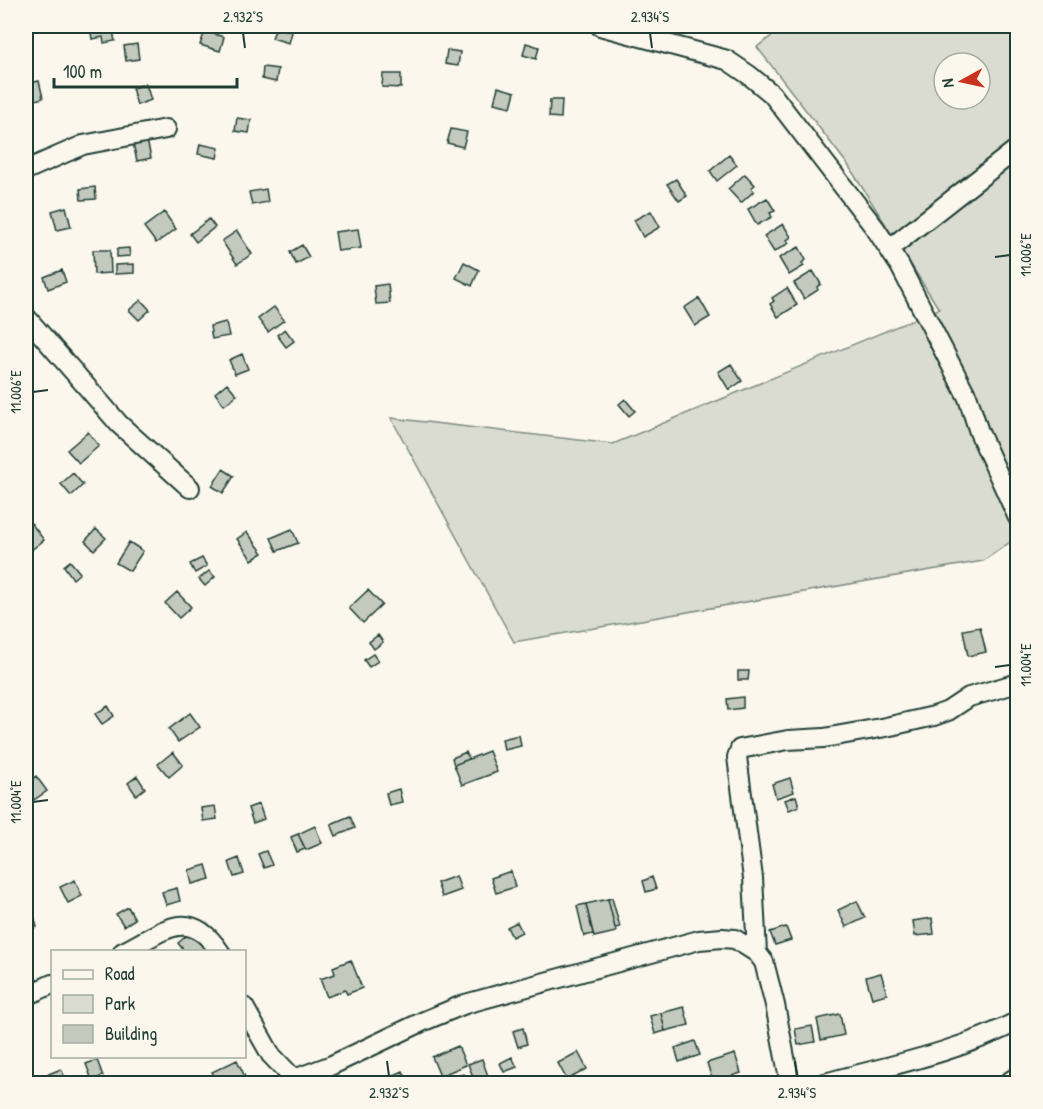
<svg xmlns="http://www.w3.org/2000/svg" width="1043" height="1109" viewBox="0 0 1043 1109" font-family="'Patrick Hand',sans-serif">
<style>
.green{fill:#dbdcd1;stroke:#7d8c82;stroke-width:1.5;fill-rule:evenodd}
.building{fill:#c4c9be;stroke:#1f3d34;stroke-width:1.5}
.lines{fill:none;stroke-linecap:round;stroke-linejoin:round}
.minor-casing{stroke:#1f3d34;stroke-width:22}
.minor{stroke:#fbf7ec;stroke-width:18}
.ticks{fill:none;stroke:#1f3d34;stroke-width:2}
.neatline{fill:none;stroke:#1f3d34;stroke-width:2}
.ticks-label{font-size:15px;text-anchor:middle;fill:#1f3d34}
</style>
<rect width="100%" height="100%" fill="#fbf7ec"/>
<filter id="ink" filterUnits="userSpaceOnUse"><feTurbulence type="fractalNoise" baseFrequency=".0167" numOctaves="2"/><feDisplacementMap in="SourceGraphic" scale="12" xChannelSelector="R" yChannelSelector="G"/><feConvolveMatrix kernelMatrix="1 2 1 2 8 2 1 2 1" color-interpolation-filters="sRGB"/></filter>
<g filter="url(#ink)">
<!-- green -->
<path class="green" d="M785,26H1017V537L983,561L514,642L391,418L613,444L939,309L848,165L757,47ZM944,63H980V99H944Z"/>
<!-- building -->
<path class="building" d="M90,26H112L115,41L104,43L103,37L92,39Z
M276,27L292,32L289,43L272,38Z
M205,31L224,37L220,51L200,45Z
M526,43L539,47L536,59L523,55Z
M137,44L139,59L126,61L124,46Z
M447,50L460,52L458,66L445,64Z
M263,67L278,69L276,82L262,79Z
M383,74H401V88L382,87Z
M39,81L43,98L27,102L26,84Z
M146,84L151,100L137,105L132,88Z
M498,87L515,92L511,107L494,103Z
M550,100H562L561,118L549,117Z
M237,118L251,120L249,133L235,131Z
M451,129L467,132L463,147L447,143Z
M147,140L151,158L137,161L133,143Z
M200,144L219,148L217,158L198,154Z
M729,155L737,165L717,181L710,171Z
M745,174L755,185L751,188L754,191L741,203L728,189Z
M676,179L687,196L679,201L667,184Z
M95,187L96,199L81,200L80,189Z
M266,189L268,202L252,205L249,192Z
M767,198L775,211L770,213L772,217L757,225L748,209Z
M66,207L71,227L57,230L52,211Z
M651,211L660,227L643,237L634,220Z
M164,212L176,229L156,243L144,227Z
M209,219L215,227L196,242L190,234Z
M783,224L791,237L787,240L789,243L774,252L764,236Z
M358,229L361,248L338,251L335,232Z
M237,231L252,254L237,264L222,241Z
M302,245L309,257L296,264L290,252Z
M799,247L806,260L802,263L804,266L789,275L779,258Z
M129,248L130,256L117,257V249Z
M93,250H110L111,273L94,274Z
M464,262L479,270L472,286L456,278Z
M134,264V273L115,274V265Z
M62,270L66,282L48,289L44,277Z
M813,271L821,284L817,287L818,290L804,299L794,283Z
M388,284L390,303L376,304L374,286Z
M787,288L797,305L778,317L770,304L774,301L772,298Z
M699,298L710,317L695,326L684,308Z
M141,300L150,310L139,320L129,310Z
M274,307L284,320L268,332L258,319Z
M226,322L229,336L212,339L210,326Z
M285,329L294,341L286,347L277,335Z
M242,354L248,369L235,374L229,360Z
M731,364L742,381L729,390L718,372Z
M227,383L237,395L224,405L215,393Z
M625,399L635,411L629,416L619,404Z
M88,432L99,446L79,463L67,450Z
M223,469L234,476L223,493L212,486Z
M73,473L83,485L71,496L61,484Z
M31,523L44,540L30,551L26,545V527Z
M96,529L106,538L94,550L85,541Z
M292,529L298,543L277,551L271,538Z
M247,532L263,553L252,560L237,539Z
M129,542L143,551L130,571L116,563Z
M202,558L207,566L195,573L190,564Z
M70,561L80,573L73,579L64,566Z
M209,571L215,577L205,586L199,579Z
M368,590L382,605L363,623L349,608Z
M177,592L191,607L179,618L165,603Z
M980,627L986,652L968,656L963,630Z
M378,635L383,642L374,649L369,642Z
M373,654L378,661L369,667L364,660Z
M738,671H749L748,680H738Z
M743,697V708L728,710L727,699Z
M108,706L114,716L102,724L95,714Z
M190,713L200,727L178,742L169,729Z
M519,735L521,746L504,750L502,739Z
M489,751L497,772L462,785L454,765Z
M173,752L183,765L169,777L158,764Z
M466,752L469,759L454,765L452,758Z
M36,776L47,791L34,800L26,788V784Z
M137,776L145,788L136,795L128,783Z
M790,778L794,792L776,798L772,784Z
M399,789L402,802L389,805L386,793Z
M796,796L799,806L789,810L785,800Z
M259,804L264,819L253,823L248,808Z
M215,806L217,819L203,821L201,808Z
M350,816L355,828L336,836L331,824Z
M315,826L322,843L306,850L298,834Z
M298,834L305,849L297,852L291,837Z
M266,851L272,865L264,868L258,854Z
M239,858L244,874L234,877L229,862Z
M206,865L210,879L192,884L189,870Z
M511,871L515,887L496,893L491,878Z
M456,876L461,890L442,897L437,883Z
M652,877L656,889L646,892L643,881Z
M75,880L82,896L68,903L60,887Z
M177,888L180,901L166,905L162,892Z
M612,898L620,927L615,928L608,899Z
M608,899L616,932L594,937L586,904Z
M857,901L865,918L846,927L838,910Z
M586,904L593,934L584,936L577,906Z
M128,907L135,919L124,926L116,914Z
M32,909L37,927L26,930V910Z
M932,918L934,934L915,936L913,921Z
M517,922L522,932L512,937L507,927Z
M786,927L791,940L775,945L770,932Z
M191,932L205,950L203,952H185L178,943Z
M351,960L362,988L347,994L345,990L327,997L320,979L335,974L333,967Z
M881,973L887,994L872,998L866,977Z
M684,1007L689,1025L665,1031L661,1013Z
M661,1013L665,1031L655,1034L650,1016Z
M840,1014L844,1035L821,1040L817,1019Z
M812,1026L815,1042L798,1045L795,1029Z
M523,1028L527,1044L518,1047L513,1031Z
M695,1041L700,1055L679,1062L675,1048Z
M458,1046L466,1065L440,1076L432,1057Z
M578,1052L587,1069L567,1080L558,1063Z
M735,1054L741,1073L713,1082L707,1063Z
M512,1057L517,1067L504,1072L500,1063Z
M482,1059L489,1079L476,1084L468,1064Z
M97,1060L103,1076L92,1080L86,1064Z
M237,1060L245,1077L231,1084H218L212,1072Z
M61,1069L68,1084H42L39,1078Z
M403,1071L409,1084H382L381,1081Z
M464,1074L468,1084H448L446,1079Z
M684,1077L685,1084H657V1082Z"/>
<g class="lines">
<!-- minor casing -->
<g class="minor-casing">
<path id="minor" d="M600,26L727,60L749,75L772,94L875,228L900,266L968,398L979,432L1018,518
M26,170L83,145L166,129
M889,249L1018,148
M26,317L119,424L190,488
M123,952C161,934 188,903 220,952
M757,953L753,878L737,757L740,749L788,740L824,738L886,727L934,716L948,711L969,697L1018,683
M26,996L52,984
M244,1007L271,1055L294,1079L332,1065L424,1021L465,1004L699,940L722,938L735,939L757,953L764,962L775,1005L790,1084
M821,1084C887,1066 957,1053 1018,1021
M1006,1084L1018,1076"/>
</g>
<!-- minor -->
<use href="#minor" class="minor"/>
</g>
</g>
<!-- ticks -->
<path class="ticks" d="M243,33L245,48M650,33L652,48M995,257L1010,255M33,392L48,390M995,667L1010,665M33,802L48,800M387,1061L389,1076M795,1061L797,1076"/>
<!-- margin -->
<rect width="1043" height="1109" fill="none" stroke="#fbf7ec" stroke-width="66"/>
<!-- legend -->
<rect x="51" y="950" width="195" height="108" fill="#fbf7ec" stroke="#a3ada2" stroke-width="1.5"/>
<rect x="63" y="970" width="30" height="9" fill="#fbf7ec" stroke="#a3ada2" stroke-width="1.5"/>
<text x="105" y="980" font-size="18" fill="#1f3d34">Road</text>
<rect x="63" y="995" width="30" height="18" fill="#dbdcd1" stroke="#a3ada2" stroke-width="1.5"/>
<text x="105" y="1010" font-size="18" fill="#1f3d34">Park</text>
<rect x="63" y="1025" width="30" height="18" fill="#c4c9be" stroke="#a3ada2" stroke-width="1.5"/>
<text x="105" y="1040" font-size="18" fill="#1f3d34">Building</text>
<!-- north arrow -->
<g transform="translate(962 81) rotate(262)"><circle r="28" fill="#fbf7ec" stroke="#a3ada2" stroke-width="1.5"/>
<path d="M0-4.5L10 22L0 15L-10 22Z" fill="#c8321e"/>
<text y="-9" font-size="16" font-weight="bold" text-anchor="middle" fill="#1f3d34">N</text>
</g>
<!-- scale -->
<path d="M54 78v9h183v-9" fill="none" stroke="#1f3d34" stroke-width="3"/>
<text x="63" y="78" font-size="18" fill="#1f3d34" stroke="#fbf7ec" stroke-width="4.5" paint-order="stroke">100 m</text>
<rect x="33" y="33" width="977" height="1043" class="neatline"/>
<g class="ticks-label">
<text x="243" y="22">2.932°S</text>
<text x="650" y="22">2.934°S</text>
<text transform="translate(1026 255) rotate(-90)" y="5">11.006°E</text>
<text transform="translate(16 392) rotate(-90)" y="5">11.006°E</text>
<text transform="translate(1026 665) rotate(-90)" y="5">11.004°E</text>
<text transform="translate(16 802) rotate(-90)" y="5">11.004°E</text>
<text x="389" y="1098">2.932°S</text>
<text x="797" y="1098">2.934°S</text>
</g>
</svg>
